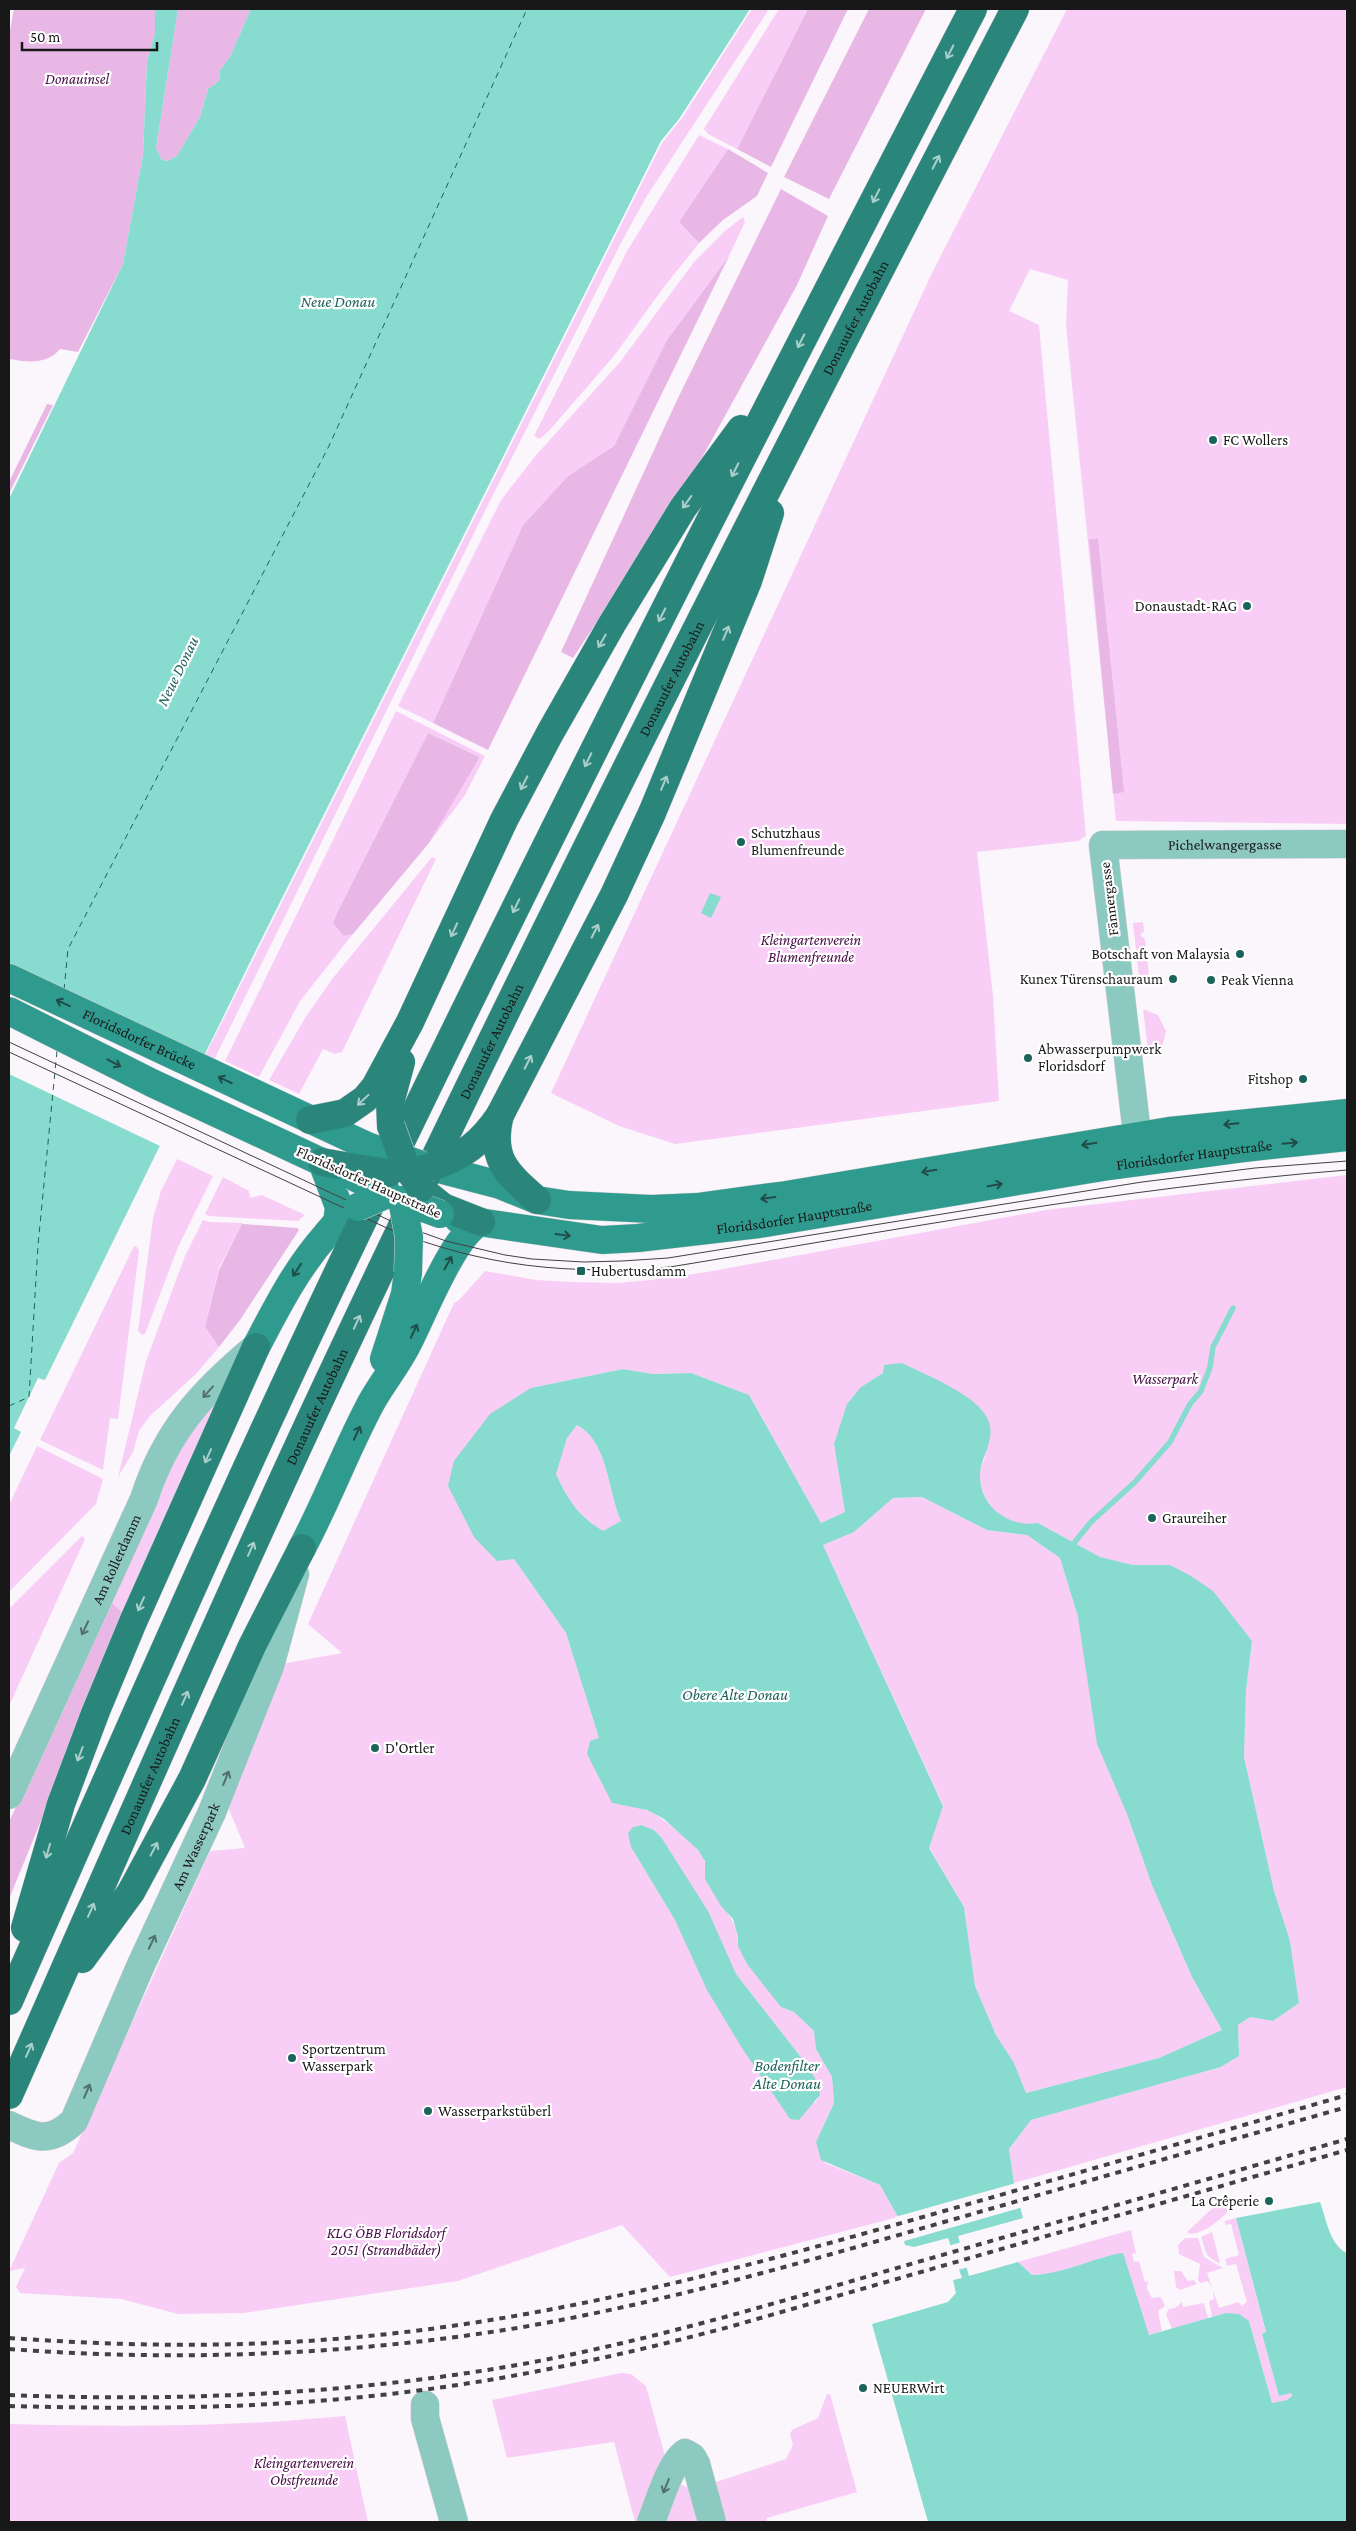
<svg xmlns="http://www.w3.org/2000/svg" width="1356" height="2531" viewBox="0 0 1356 2531" font-family="'Crimson Pro',serif">
<style>
.green{fill:#f8cef6;fill-rule:evenodd}
.forest{fill:#e8b7e6}
.water{fill:#87dbcf;fill-rule:evenodd}
.pier{fill:#fbf6fb}
.lines{fill:none;stroke-linecap:round;stroke-linejoin:round}
.stream{stroke:#87dbcf;stroke-width:5.5}
.ferry{stroke:#1e625a;stroke-width:1;stroke-dasharray:6 5;stroke-linecap:butt}
.minor-casing{stroke:#d7d2d7;stroke-width:29}
.major-casing{stroke:#d7d2d7;stroke-width:29}
.highway-casing{stroke:#d7d2d7;stroke-width:29}
.minor{stroke:#8cc9c0;stroke-width:28}
.major{stroke:#2e9b8e;stroke-width:28}
.highway{stroke:#2a867b;stroke-width:28}
.tram{stroke:#424042;stroke-width:1}
.rail{stroke:#424042;stroke-width:4;stroke-dasharray:6 6;stroke-linecap:butt}
.major-bridge-casing{stroke:#d7d2d7;stroke-width:29;stroke-linecap:butt}
.highway-bridge-casing{stroke:#d7d2d7;stroke-width:29;stroke-linecap:butt}
.major-bridge{stroke:#2e9b8e;stroke-width:28}
.highway-bridge{stroke:#2a867b;stroke-width:28}
.oneway{stroke:#aacfca}
.oneway2{stroke:#214c48}
.oneway3{stroke:#52706c}
.poi-dot{fill:#1a645b;stroke:#fff;stroke-width:2}
.labels{text-anchor:middle;stroke-width:4.5;stroke-linejoin:round;paint-order:stroke}
.park-label{font-size:15px;font-style:italic;fill:#460b45;stroke:#fff}
.street-label{font-size:15px;fill:#191819;stroke:#fff}
.poi-label{font-size:15px;fill:#191819;stroke:#fff;text-anchor:start}
.water-label{font-size:16px;font-style:italic;fill:#1e625a;stroke:#fff}
</style>
<rect width="100%" height="100%" fill="#fbf6fb"/>
<!-- green -->
<path class="green" d="M752,9H769L645,199L621,243L489,503L214,1060L205,1056L662,143L682,118Z
M779,9H808L737,149L708,134L704,129Z
M1067,9H1347V824L1116,821L1066,325L1068,280L1030,269L1009,311L1039,325L1086,836L1078,841L977,852L993,996L999,1101L675,1144L619,1126L551,1093L932,273Z
M699,135L728,149L679,222L699,243L664,287L614,356L547,433L539,439L534,436L627,251Z
M743,217L745,222L729,256L667,340L614,446L568,476L523,525L433,723L398,706L501,500L537,454L620,362L694,262L725,231Z
M396,711L485,756L465,795L429,843L480,757L428,733L338,911L344,936L353,934L300,1001L259,1077L225,1061Z
M432,857L436,859L342,1052L335,1054L323,1049L299,1094L269,1080L305,1018L333,978Z
M1143,922L1144,931L1140,935L1145,939L1150,985L1139,977L1133,923Z
M1143,1009L1158,1015L1166,1031L1162,1047L1149,1057Z
M177,1159L213,1176L178,1247L145,1334L142,1335L138,1331L153,1218L161,1191Z
M1347,1175V2087L1014,2183L1009,2149L1031,2120L1221,2067L1239,2056L1238,2025L1250,2017L1273,2021L1299,2003L1290,1941L1274,1891L1244,1757L1246,1691L1252,1641L1171,1565H1133L1100,1557L1038,1523C1029,1525 1020,1525 1011,1522C994,1517 977,1489 980,1471C981,1466 984,1461 985,1456L883,1373L861,1387L834,1444L845,1512L821,1523L749,1395L691,1373L653,1374L623,1369L531,1388L514,1559L566,1633L599,1738L612,1803C623,1805 635,1806 646,1810C659,1814 698,1846 704,1859C708,1870 702,1875 711,1888C723,1908 739,1922 738,1946L781,2007L794,2012L814,2031L816,2049L832,2077L834,2103L816,2142L825,2163L880,2185L898,2217L670,2277L622,2225L458,2281L244,2313L178,2314L121,2299L20,2293L16,2287L25,2268L9,2271L59,2163L73,2153L210,1851L245,1848L221,1790L270,1666L342,1653L308,1624L454,1303L459,1300L485,1271L536,1280L570,1282L618,1283L650,1280L707,1272L1046,1210ZM641,1825L654,1830L661,1837L736,1974L807,2065L819,2085L820,2095L815,2103L692,1954L675,1920L631,1847L633,1827Z
M223,1177L249,1191L250,1198L262,1195L305,1215L298,1221L209,1216L205,1214Z
M203,1220L209,1222L243,1223L219,1268L205,1327L219,1347L196,1374L150,1416L139,1431L133,1452L118,1477L146,1361L185,1256Z
M134,1246L137,1247L139,1251L118,1419L110,1418L103,1470L40,1440Z
M218,1395L219,1407L125,1615L110,1601L181,1439Z
M577,1425C608,1441 608,1492 621,1521L603,1532C578,1516 568,1500 556,1474L567,1437Z
M37,1446L103,1479L96,1504L9,1592V1505Z
M922,1497L987,1530L1027,1535L1060,1558L1078,1617L1127,1814L1152,1885L1192,1977L1222,2030L1159,2058L1026,2093L1014,2063L996,2035L975,1986L964,1907L929,1847L943,1805L823,1545L854,1532L893,1498Z
M82,1536L85,1539L9,1706V1609Z
M1227,2201L1231,2206L1230,2210C1217,2222 1207,2232 1190,2234L1187,2232L1217,2204Z
M1236,2218L1266,2333L1262,2334L1279,2395L1291,2393L1292,2396L1287,2400L1272,2403L1249,2321L1226,2313L1212,2317L1209,2301L1214,2299L1213,2290L1219,2308L1238,2302L1242,2306L1247,2302L1236,2264L1227,2266L1225,2259L1239,2255L1231,2224L1225,2225V2221Z
M1131,2230L1136,2253L1132,2254L1134,2262L1139,2261L1145,2282L1148,2281L1147,2289L1152,2298L1161,2297L1165,2306L1158,2311L1162,2331L1149,2335L1108,2256L1052,2274L1032,2275L1018,2262Z
M1212,2232L1220,2263C1203,2256 1207,2252 1201,2237Z
M1185,2238H1198L1204,2257L1223,2268L1207,2273L1212,2288L1208,2281L1200,2283L1198,2280L1200,2264L1179,2254L1178,2245Z
M1174,2271H1181L1188,2281L1194,2280L1197,2284L1180,2290L1176,2287Z
M1182,2302L1183,2307L1204,2303L1208,2318L1172,2329L1166,2314L1169,2309L1175,2308Z
M621,2373L631,2374L646,2386L666,2460L641,2522H635L614,2442L507,2458L492,2400Z
M827,2394H830L857,2492L767,2518V2522H723L715,2487L716,2482L786,2459L793,2445L790,2434L792,2430L818,2418Z
M345,2416L368,2522H9V2424C122,2427 232,2427 345,2416Z
M676,2482L686,2487L697,2486L707,2522H659Z"/>
<!-- forest -->
<path class="forest" d="M14,9H155V33L147,61L143,155L123,264L78,352L60,349C47,365 27,362 9,359V36Z
M178,9H251L230,57L220,70L219,81L208,89L200,117L177,156L167,161L162,160L156,148Z
M808,9H848L771,167L737,149Z
M869,9H926L829,199L784,177Z
M728,149L768,173L757,196L723,220L699,243L679,222Z
M781,189L828,216L797,285L687,485L573,658L561,652L677,400Z
M729,256L488,750L433,723L523,525L568,476L614,446L667,340Z
M47,404L53,405L9,494V482Z
M1089,539H1098L1124,792L1113,794Z
M428,733L480,757L429,843L353,934L344,936L333,923L338,911Z
M242,1224L297,1228L299,1230L240,1320L219,1347L205,1327L219,1270Z
M110,1601L125,1615L9,1899V1822Z"/>
<!-- water -->
<path class="water" d="M155,9H178L156,148L162,160L167,161L177,156L200,117L208,89L219,81L220,70L230,57L251,9H750L679,119L661,141L254,954L45,1380L38,1378L14,1428L21,1432L9,1456V499L123,264L143,155L147,61L155,33Z
M710,893L721,897L711,918L701,913Z
M902,1363C925,1375 980,1395 989,1422C995,1441 981,1456 980,1474C979,1506 1008,1528 1038,1523L1100,1557L1133,1565H1170L1191,1576L1213,1591L1252,1641L1246,1691L1244,1757L1274,1891L1290,1941L1299,2003L1273,2021L1250,2017L1238,2025L1239,2056L1221,2067L1031,2120L1009,2149L1014,2183L1023,2218L958,2236L969,2276L1018,2262L1032,2275C1065,2274 1091,2258 1123,2253L1149,2335L1226,2313L1239,2314L1249,2321L1272,2403L1287,2400L1292,2396L1291,2393L1279,2396L1262,2334L1266,2332L1236,2218L1320,2202C1326,2218 1330,2246 1347,2253V2522H928L872,2324L948,2302L956,2293L953,2280L962,2278L948,2238L914,2247L905,2245L898,2217L880,2185L821,2160L816,2142L834,2103L832,2077L816,2049L814,2031L794,2012L781,2007L747,1964L738,1946V1937L733,1919L721,1906L705,1879V1861L698,1850L664,1819L647,1810L612,1803L587,1754L590,1741L599,1738L566,1633L514,1559L497,1561L474,1537L448,1486L454,1461L490,1414L531,1388L623,1369L653,1374L691,1373L749,1395L821,1523L845,1512L834,1444L847,1404L861,1387L883,1373L884,1365ZM577,1425C608,1441 608,1492 621,1521L603,1531C578,1516 568,1500 556,1474L567,1438ZM922,1497L987,1530L1027,1535L1060,1558L1078,1617L1097,1744L1127,1814L1152,1885L1192,1977L1222,2030L1159,2058L1026,2093L1014,2063L996,2035L975,1986L964,1907L929,1848L943,1806L823,1545L854,1532L893,1498Z
M641,1825L654,1830L661,1837L708,1911L736,1974L807,2065L819,2085L820,2095L799,2120L790,2119L742,2048L707,1990L675,1920L631,1847L628,1833L633,1827Z"/>
<!-- pier -->
<path class="pier" d="M9,963L207,1056L162,1147L9,1074Z
M1016,2183L1023,2207L901,2242L895,2217Z
M962,2242L969,2267L957,2270L948,2246Z"/>
<g class="lines">
<!-- stream -->
<path class="stream" d="M1074,1543L1091,1522L1135,1482L1170,1442L1190,1404L1201,1391L1210,1367L1213,1347L1233,1308"/>
<!-- ferry -->
<path class="ferry" d="M64,990L68,949L329,446L527,9
M9,1406L29,1397L38,1245L57,1051"/>
<!-- minor casing -->
<g class="minor-casing">
<g id="minor">
<path id="s1" d="M1140,1159L1103,845L1347,844"/>
<path id="s2" d="M9,1795L144,1499C166,1431 202,1392 256,1347"/>
<path id="s3" d="M9,2125C36,2138 50,2144 74,2121L140,1967L212,1812L270,1666L295,1574"/>
<path d="M425,2405V2418L454,2522"/>
<path d="M651,2522C659,2503 669,2465 685,2453L692,2457L696,2464L712,2522"/>
</g>
</g>
<!-- major casing -->
<g class="major-casing">
<g id="major">
<path id="s4" d="M9,978L367,1146"/>
<path d="M9,1011L152,1083L343,1172"/>
<path d="M322,1162L339,1207L337,1223"/>
<path d="M431,1167L500,1185L537,1200L569,1205L651,1209L697,1207L786,1195L1169,1131L1347,1113"/>
<path id="s5" d="M458,1219L602,1240L638,1238L759,1224L1109,1166L1244,1148L1347,1137"/>
<path d="M256,1347C277,1307 296,1269 326,1235C336,1223 344,1213 358,1207"/>
<path d="M384,1359L405,1294L408,1272"/>
<path d="M302,1548C327,1501 346,1450 371,1403C382,1383 397,1365 407,1345C422,1317 454,1233 481,1222"/>
</g>
</g>
<!-- highway casing -->
<g class="highway-casing">
<g id="highway">
<path d="M500,1115C489,1158 506,1173 537,1200"/>
<path d="M310,1120L345,1113L365,1099L375,1087L410,1022L504,820L550,733L612,624L683,508L741,429"/>
<path d="M391,1126L390,1103L401,1062"/>
<path d="M322,1162L356,1168"/>
<path d="M431,1167C462,1158 482,1142 500,1115L614,895L652,813L748,581L770,513"/>
<path d="M423,1191L443,1207L481,1222"/>
<path d="M25,1928L61,1804L96,1711L133,1622L256,1347"/>
<path d="M82,1959L131,1892L192,1779L252,1646L302,1548"/>
<path d="M9,2001C131,1726 250,1451 382,1181C572,787 772,397 973,9"/>
<path id="s6" d="M9,2095C108,1872 205,1647 308,1425C531,947 772,477 1015,9"/>
</g>
</g>
<!-- minor -->
<use href="#minor" class="minor"/>
<!-- major -->
<use href="#major" class="major"/>
<!-- highway -->
<use href="#highway" class="highway"/>
<!-- tram -->
<path class="tram" d="M9,1042L393,1222L446,1241L505,1255L532,1259L584,1262L622,1261L668,1258L1142,1182L1255,1168L1347,1161
M9,1052L389,1229C485,1267 567,1275 670,1267C895,1230 1120,1188 1347,1170"/>
<!-- rail -->
<path class="rail" d="M9,2338C121,2346 234,2348 346,2338C550,2321 747,2267 944,2211C1078,2173 1213,2134 1347,2095
M9,2349C180,2362 354,2355 523,2327C666,2302 805,2262 944,2222C1078,2184 1213,2145 1347,2107
M9,2395C181,2402 353,2394 523,2364C648,2341 769,2305 890,2270C1043,2226 1195,2183 1347,2139
M9,2406C123,2409 238,2409 352,2398C480,2386 605,2360 729,2327L1347,2150"/>
<!-- major-bridge casing -->
<g class="major-bridge-casing">
<path id="major-bridge" d="M367,1146L422,1165
M352,1176L388,1194
M402,1200L409,1237L408,1272
M402,1200L440,1214
M358,1207L388,1194"/>
</g>
<!-- highway-bridge casing -->
<g class="highway-bridge-casing">
<path id="highway-bridge" d="M391,1126L403,1159
M356,1168L389,1173
M421,1188L410,1172L431,1167"/>
</g>
<!-- major-bridge -->
<use href="#major-bridge" class="major-bridge"/>
<!-- highway-bridge -->
<use href="#highway-bridge" class="highway-bridge"/>
</g>
<!-- one-way arrows -->
<defs><path id="oneway-shaft" d="M-6 0H5M1.5-3L5.5 0L1.5 3" fill="none" stroke-width="1.6" stroke-linecap="round" stroke-linejoin="round" transform="scale(1.25)"/></defs>
<g class="oneway">
<use href="#oneway-shaft" transform="translate(950 52) rotate(117)"/>
<use href="#oneway-shaft" transform="translate(936 162) rotate(-63)"/>
<use href="#oneway-shaft" transform="translate(876 196) rotate(117)"/>
<use href="#oneway-shaft" transform="translate(801 341) rotate(117)"/>
<use href="#oneway-shaft" transform="translate(735 470) rotate(117)"/>
<use href="#oneway-shaft" transform="translate(687 502) rotate(126)"/>
<use href="#oneway-shaft" transform="translate(662 615) rotate(117)"/>
<use href="#oneway-shaft" transform="translate(726 633) rotate(-67)"/>
<use href="#oneway-shaft" transform="translate(602 641) rotate(120)"/>
<use href="#oneway-shaft" transform="translate(588 760) rotate(116)"/>
<use href="#oneway-shaft" transform="translate(524 783) rotate(117)"/>
<use href="#oneway-shaft" transform="translate(664 783) rotate(-67)"/>
<use href="#oneway-shaft" transform="translate(516 906) rotate(116)"/>
<use href="#oneway-shaft" transform="translate(454 930) rotate(115)"/>
<use href="#oneway-shaft" transform="translate(595 931) rotate(-63)"/>
<use href="#oneway-shaft" transform="translate(528 1062) rotate(-63)"/>
<use href="#oneway-shaft" transform="translate(363 1100) rotate(137)"/>
<use href="#oneway-shaft" transform="translate(357 1322) rotate(-65)"/>
<use href="#oneway-shaft" transform="translate(208 1456) rotate(114)"/>
<use href="#oneway-shaft" transform="translate(251 1549) rotate(-66)"/>
<use href="#oneway-shaft" transform="translate(141 1604) rotate(114)"/>
<use href="#oneway-shaft" transform="translate(185 1698) rotate(-66)"/>
<use href="#oneway-shaft" transform="translate(80 1754) rotate(111)"/>
<use href="#oneway-shaft" transform="translate(154 1849) rotate(-62)"/>
<use href="#oneway-shaft" transform="translate(48 1851) rotate(106)"/>
<use href="#oneway-shaft" transform="translate(91 1910) rotate(-66)"/>
<use href="#oneway-shaft" transform="translate(29 2050) rotate(-66)"/>
</g>
<g class="oneway2">
<use href="#oneway-shaft" transform="translate(63 1003) rotate(-155)"/>
<use href="#oneway-shaft" transform="translate(114 1063) rotate(28)"/>
<use href="#oneway-shaft" transform="translate(225 1080) rotate(-155)"/>
<use href="#oneway-shaft" transform="translate(1231 1124) rotate(174)"/>
<use href="#oneway-shaft" transform="translate(1290 1143) rotate(-5)"/>
<use href="#oneway-shaft" transform="translate(1089 1144) rotate(171)"/>
<use href="#oneway-shaft" transform="translate(929 1171) rotate(170)"/>
<use href="#oneway-shaft" transform="translate(995 1185) rotate(-10)"/>
<use href="#oneway-shaft" transform="translate(768 1198) rotate(172)"/>
<use href="#oneway-shaft" transform="translate(563 1235) rotate(8)"/>
<use href="#oneway-shaft" transform="translate(448 1263) rotate(-61)"/>
<use href="#oneway-shaft" transform="translate(297 1270) rotate(123)"/>
<use href="#oneway-shaft" transform="translate(414 1331) rotate(-65)"/>
<use href="#oneway-shaft" transform="translate(357 1433) rotate(-65)"/>
</g>
<g class="oneway3">
<use href="#oneway-shaft" transform="translate(208 1392) rotate(132)"/>
<use href="#oneway-shaft" transform="translate(85 1628) rotate(115)"/>
<use href="#oneway-shaft" transform="translate(226 1778) rotate(-68)"/>
<use href="#oneway-shaft" transform="translate(152 1942) rotate(-65)"/>
<use href="#oneway-shaft" transform="translate(87 2091) rotate(-67)"/>
<use href="#oneway-shaft" transform="translate(666 2486) rotate(112)"/>
</g>
<!-- markers -->
<g class="poi-dot">
<circle cx="1213" cy="440" r="5"/>
<circle cx="1247" cy="606" r="5"/>
<circle cx="741" cy="842" r="5"/>
<circle cx="1240" cy="954" r="5"/>
<circle cx="1173" cy="979" r="5"/>
<circle cx="1211" cy="980" r="5"/>
<circle cx="1028" cy="1058" r="5"/>
<circle cx="1303" cy="1079" r="5"/>
<rect x="576" y="1266" width="10" height="10" rx="2.5"/>
<circle cx="1152" cy="1518" r="5"/>
<circle cx="375" cy="1748" r="5"/>
<circle cx="292" cy="2058" r="5"/>
<circle cx="428" cy="2111" r="5"/>
<circle cx="1269" cy="2201" r="5"/>
<circle cx="863" cy="2388" r="5"/>
</g>
<g class="labels">
<!-- park labels -->
<g class="park-label">
<text x="77" y="84">Donauinsel</text>
<text x="811" y="945">Kleingartenverein<tspan x="811" dy="17">Blumenfreunde</tspan></text>
<text x="1165" y="1384">Wasserpark</text>
<text x="386" y="2238">KLG ÖBB Floridsdorf<tspan x="386" dy="17">2051 (Strandbäder)</tspan></text>
<text x="304" y="2468">Kleingartenverein<tspan x="304" dy="17">Obstfreunde</tspan></text>
</g>
<!-- street labels -->
<g class="street-label">
<text dy="5" stroke="none"><textPath href="#s6" startOffset="1969">Donauufer Autobahn</textPath></text>
<text dy="5" stroke="none"><textPath href="#s6" startOffset="1564">Donauufer Autobahn</textPath></text>
<text dy="5" stroke="none"><textPath href="#s1" startOffset="438">Pichelwangergasse</textPath></text>
<text transform="translate(1109 899) rotate(-97)" y="5">Fännergasse</text>
<text dy="5" stroke="none"><textPath href="#s4" startOffset="144">Floridsdorfer Brücke</textPath></text>
<text dy="5" stroke="none"><textPath href="#s6" startOffset="1159">Donauufer Autobahn</textPath></text>
<text dy="5" stroke="none"><textPath href="#s5" startOffset="744">Floridsdorfer Hauptstraße</textPath></text>
<text transform="translate(369 1182) rotate(24)" y="5">Floridsdorfer Hauptstraße</text>
<text dy="5" stroke="none"><textPath href="#s5" startOffset="339">Floridsdorfer Hauptstraße</textPath></text>
<text dy="5" stroke="none"><textPath href="#s6" startOffset="754">Donauufer Autobahn</textPath></text>
<text dy="5" stroke="none"><textPath href="#s2" startOffset="259">Am Rollerdamm</textPath></text>
<text dy="5" stroke="none"><textPath href="#s6" startOffset="349">Donauufer Autobahn</textPath></text>
<text dy="5" stroke="none"><textPath href="#s3" startOffset="372">Am Wasserpark</textPath></text>
</g>
<!-- poi labels -->
<g class="poi-label">
<text x="1223" y="445">FC Wollers</text>
<text x="1237" y="611" text-anchor="end">Donaustadt-RAG</text>
<text x="751" y="838">Schutzhaus<tspan x="751" dy="17">Blumenfreunde</tspan></text>
<text x="1230" y="959" text-anchor="end">Botschaft von Malaysia</text>
<text x="1163" y="984" text-anchor="end">Kunex Türenschauraum</text>
<text x="1221" y="985">Peak Vienna</text>
<text x="1038" y="1054">Abwasserpumpwerk<tspan x="1038" dy="17">Floridsdorf</tspan></text>
<text x="1293" y="1084" text-anchor="end">Fitshop</text>
<text x="591" y="1276">Hubertusdamm</text>
<text x="1162" y="1523">Graureiher</text>
<text x="385" y="1753">D'Ortler</text>
<text x="302" y="2054">Sportzentrum<tspan x="302" dy="17">Wasserpark</tspan></text>
<text x="438" y="2116">Wasserparkstüberl</text>
<text x="1259" y="2206" text-anchor="end">La Crêperie</text>
<text x="873" y="2393">NEUERWirt</text>
</g>
<!-- water labels -->
<g class="water-label">
<text x="338" y="307">Neue Donau</text>
<text transform="translate(177 671) rotate(-64)" y="6">Neue Donau</text>
<text x="735" y="1700">Obere Alte Donau</text>
<text x="787" y="2071">Bodenfilter<tspan x="787" dy="18">Alte Donau</tspan></text>
</g>
</g>
<!-- border -->
<rect width="1356" height="2531" fill="none" stroke="#191819" stroke-width="20"/>
<!-- scale -->
<path d="M22 42v8h135v-8" fill="none" stroke="#191819" stroke-width="2.5"/>
<text x="30" y="42" font-size="15" fill="#191819" stroke="#ffffff" stroke-width="4" paint-order="stroke">50 m</text>
</svg>
